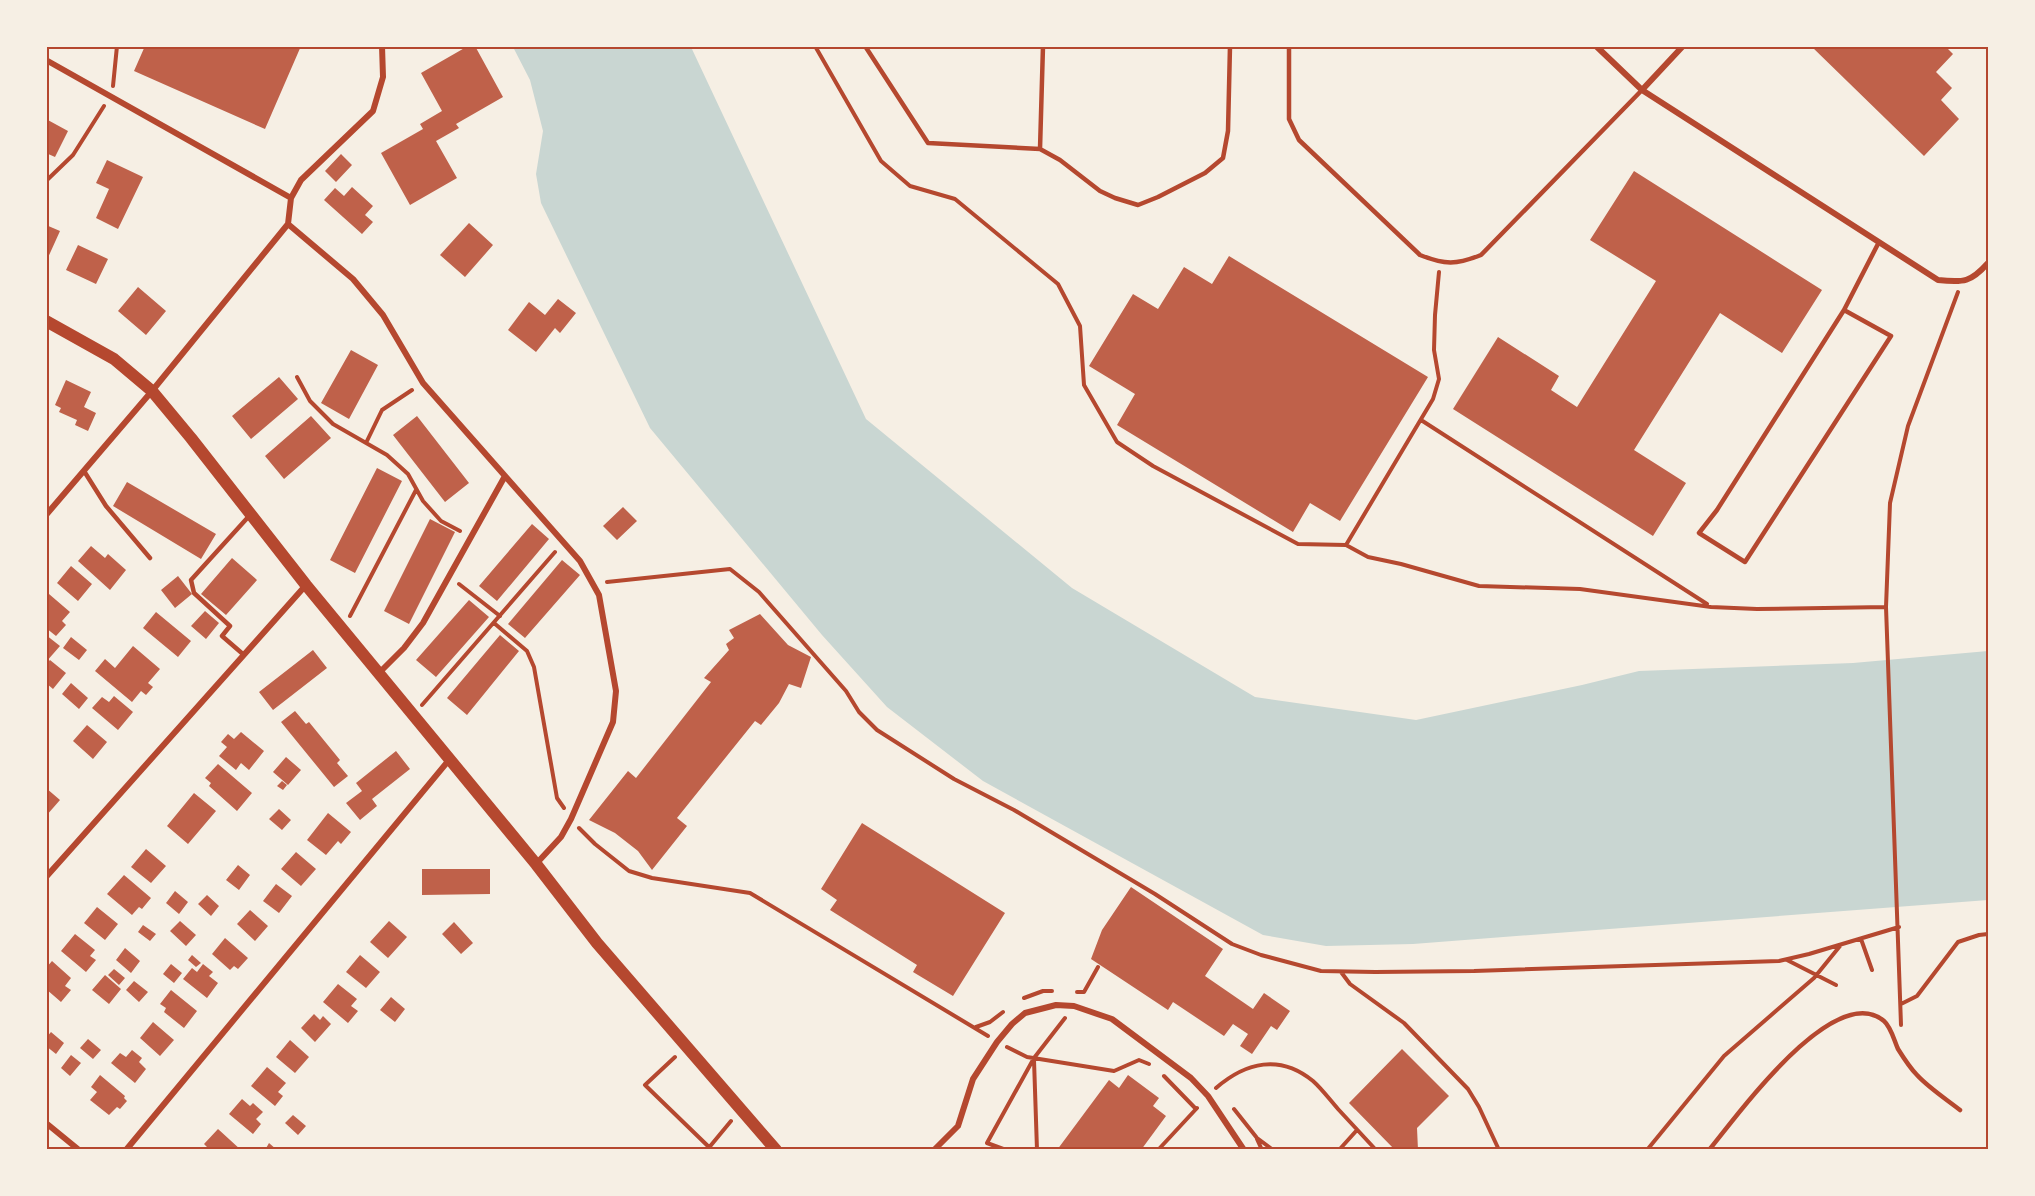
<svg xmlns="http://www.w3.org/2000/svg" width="2035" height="1196" viewBox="0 0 2035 1196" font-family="'Asap Condensed',sans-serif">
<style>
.water{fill:#c9d6d2}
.building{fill:#bf614a}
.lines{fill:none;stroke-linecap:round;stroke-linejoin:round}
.path{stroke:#b5482f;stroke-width:4}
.service{stroke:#b5482f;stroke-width:4.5}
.minor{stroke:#b5482f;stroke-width:6}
.secondary{stroke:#b5482f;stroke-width:12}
.neatline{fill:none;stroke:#b5482f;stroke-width:2}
</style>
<rect width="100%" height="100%" fill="#f6efe4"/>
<!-- water -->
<path class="water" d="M513,47H691L866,419L1072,588L1255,697L1416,720L1582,685L1639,671L1853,663L1988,651V900L1413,944L1326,946L1263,935L983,781L887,707L822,635L650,428L541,203L536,174L543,131L530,80Z"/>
<!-- building -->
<path class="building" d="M145,46H301L265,129L134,71Z
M468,46H475L503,97L456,124L459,128L436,141L457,178L410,205L381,153L423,129L420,124L442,111L421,73Z
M1811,46H1945L1953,54L1936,72L1952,88L1941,100L1959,119L1924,156Z
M46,119L68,131L55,157L46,153Z
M341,154L352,165L336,182L325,171Z
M107,160L143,177L118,229L96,218L109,189L96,183Z
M1634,171L1822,290L1782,353L1720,313L1634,450L1686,483L1653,536L1453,409L1498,337L1559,376L1551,390L1577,407L1656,281L1590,240Z
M352,187L373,206L365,215L373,222L362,234L324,200L335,188L344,196Z
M469,223L493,245L465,277L440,255Z
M46,225L60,231L46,262Z
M78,245L108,259L96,284L66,270Z
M1229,256L1428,377L1340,521L1310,503L1293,532L1117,425L1135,394L1089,366L1133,294L1158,309L1184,267L1212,284Z
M138,287L166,311L146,335L118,311Z
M558,299L576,313L560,333L555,328L536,352L508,330L529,302L545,315Z
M351,350L378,365L349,419L321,403Z
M279,377L298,399L251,439L232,416Z
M66,380L91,392L84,407L96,413L88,431L75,425L77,420L59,412L61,408L55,405Z
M311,416L331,438L284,479L265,456Z
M417,416L469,483L445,502L393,435Z
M377,468L402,481L355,573L330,560Z
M127,482L216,534L201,559L113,506Z
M623,507L637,521L617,540L603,526Z
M430,519L455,532L409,624L384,611Z
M532,524L549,539L497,601L479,586Z
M91,546L105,558L108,554L126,570L110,590L78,561Z
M232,558L257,580L226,615L201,594Z
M562,560L580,575L525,638L508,624Z
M71,566L92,584L78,601L57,583Z
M178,576L192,594L175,608L161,590Z
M49,594L70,612L62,621L66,625L56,636L46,628V597Z
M469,600L489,617L436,677L416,660Z
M205,611L219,623L206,639L191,626Z
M156,612L191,641L178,657L143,628Z
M760,614L788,645L811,657L801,688L789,684L779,703L761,725L755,721L677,818L687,826L652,870L638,851L615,833L589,820L628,771L636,778L711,682L704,678L729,650L726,644L734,638L729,630Z
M46,635L60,646L46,662Z
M500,635L519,651L467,715L447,698Z
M71,637L87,650L79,660L63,648Z
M133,646L160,669L148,683L153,687L146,695L141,691L132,702L95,671L105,659L115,668Z
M313,650L327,668L273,710L259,692Z
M50,660L66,673L53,689L46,683V664Z
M71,683L88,698L79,709L62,694Z
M114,696L133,712L118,730L92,708L102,697L109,702Z
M295,711L306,724L309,722L340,760L337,763L348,776L334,787L281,722Z
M87,725L107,742L93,759L73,741Z
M241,732L264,751L249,770L241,763L236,770L219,756L227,747L221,742L228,734L234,739Z
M396,751L410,769L372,799L377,806L360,820L346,803L362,791L356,783Z
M286,757L301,770L288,785L273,772Z
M218,764L252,793L237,811L209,786L211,783L205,778Z
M282,781L287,785L283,790L277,786Z
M46,788L60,800L46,816Z
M194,793L216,811L188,844L167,826Z
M279,809L291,820L282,830L269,819Z
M328,813L351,832L341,844L338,841L326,855L307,840Z
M862,823L1005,913L953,996L913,972L917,965L830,910L837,900L821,889Z
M146,849L166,866L151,883L131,867Z
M296,852L316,869L301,886L281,869Z
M238,865L250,875L239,890L226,880Z
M422,869H490V894L422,895Z
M124,875L151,898L142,909L139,907L132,915L107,894Z
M276,884L292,896L279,913L263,901Z
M1131,887L1223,949L1205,976L1253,1009L1264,993L1290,1011L1277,1030L1271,1026L1252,1054L1240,1046L1248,1034L1233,1024L1224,1036L1173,1002L1168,1010L1091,959L1102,930Z
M175,891L188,902L179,914L166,903Z
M207,895L219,906L211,916L198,904Z
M97,907L118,924L105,940L84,923Z
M250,910L268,926L255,941L237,924Z
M180,921L196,935L186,946L170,931Z
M389,921L407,937L388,958L370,942Z
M454,922L473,943L461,954L442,934Z
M143,925L156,934L150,941L138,932Z
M75,934L95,950L90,956L96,960L86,972L61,951Z
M225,938L248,958L238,969L234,966L230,970L212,954Z
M125,948L140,961L131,973L116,960Z
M192,955L201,963L196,967L188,960Z
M360,955L380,972L366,988L346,972Z
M52,961L71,978L65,986L71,990L61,1002L46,989V968Z
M171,964L182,973L174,983L163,974Z
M203,964L213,972L209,976L218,983L207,998L183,979L192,968L197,972Z
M114,969L125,978L119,985L108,975Z
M105,975L121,989L109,1004L92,990Z
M134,981L148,992L139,1002L126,990Z
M338,984L357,999L351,1006L358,1011L348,1023L323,1002Z
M171,990L197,1011L184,1028L164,1012L166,1008L160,1004Z
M391,997L405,1009L395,1022L380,1010Z
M314,1014L320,1020L323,1016L331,1024L315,1042L301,1028Z
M153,1022L174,1040L160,1056L140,1038Z
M51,1032L64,1043L56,1054L46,1046V1038Z
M88,1039L101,1050L93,1059L80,1048Z
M290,1040L309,1057L295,1073L276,1057Z
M1402,1049L1449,1096L1417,1128L1418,1150H1395L1349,1103Z
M132,1050L142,1058L139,1062L146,1069L135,1083L111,1063L120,1053L126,1057Z
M71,1055L81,1063L70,1076L61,1068Z
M267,1067L286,1083L278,1092L283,1096L275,1106L251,1086Z
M100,1075L125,1096L124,1098L127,1101L120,1109L117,1107L109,1115L90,1100L97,1092L91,1087Z
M1128,1075L1159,1098L1153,1106L1166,1116L1141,1150H1057L1109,1080L1119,1088Z
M242,1099L250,1106L253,1103L263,1112L256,1119L261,1124L253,1134L229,1114Z
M293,1115L306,1126L298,1135L285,1123Z
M218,1129L241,1150H210L204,1144Z
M269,1143L277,1150H265Z"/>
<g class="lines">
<!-- path -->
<path class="path" d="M815,46L881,161L910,186L955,199L1058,284L1080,326L1084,385L1117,442L1153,466L1298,544L1346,545L1368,557L1401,564L1479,586L1580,589L1711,607L1757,609L1886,607L1901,1025
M113,86L117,46
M46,181L73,155L104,106
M297,377L310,401L333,424L387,455L408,474L423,501L441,521L460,531
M1421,420L1707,604
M366,443L382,410L412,390
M1346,545L1433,399L1439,379L1434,350L1435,315L1439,272
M607,582L730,569L759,592L846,691L859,712L877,730L954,779L1014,810L1155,894L1232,944L1261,955L1321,971L1375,972L1474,971L1779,961L1809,954L1899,927
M459,584L500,616
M1886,607L1890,503L1908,426L1958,292
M350,616L416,490
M494,623L527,651L534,667L557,798L564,808
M422,705L555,552
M579,828L595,844L629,871L652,878L750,893L988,1036
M1861,939L1872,970
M1787,960L1836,985
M1341,972L1350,984L1404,1023L1468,1089L1479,1107L1499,1150
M1077,992H1084L1098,967
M1024,998L1043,991H1052
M1901,1004L1917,996L1958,942L1979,935L1988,934
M976,1027L990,1022L1003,1012
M1007,1047L1027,1057L1114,1071L1139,1060L1149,1064
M675,1057L645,1085L712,1150
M1034,1060L1037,1150
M1164,1076L1196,1109
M1216,1088C1246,1062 1280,1054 1313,1081C1322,1089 1330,1100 1338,1109C1350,1122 1363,1136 1376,1150
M1234,1109L1257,1138L1273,1150
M1257,1139L1262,1150
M707,1150L731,1121
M1006,1150L987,1143L1034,1058L1065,1018
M1158,1150L1197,1108
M1339,1150L1357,1130
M1647,1150L1724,1056L1814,978L1840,946"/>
<!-- service -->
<path class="service" d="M865,46L928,143L1040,149L1043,46
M1289,46V119L1299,140L1420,255C1445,265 1456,265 1481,255L1642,90
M1040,149L1060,160L1100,191L1115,198L1138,205L1158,197L1205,173L1223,158L1228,131L1230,46
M1844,310L1717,510L1699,533L1745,562L1891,336L1844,310L1879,242
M84,471L106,506L150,558
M244,655L222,636L230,626L194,593L191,580L250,515
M1709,1150C1737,1116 1834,980 1884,1021C1891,1027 1894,1040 1898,1049C1903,1057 1910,1068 1917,1075C1929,1088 1946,1099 1960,1110"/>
<!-- minor -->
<path class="minor" d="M1596,46L1642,90L1938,280C1964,283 1971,282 1988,263
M46,60L291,198
M1642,90L1683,46
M288,224L291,198L301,180L373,111L383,77L382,46
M46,515L152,391L288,224L353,279L383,315L423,383L580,561L599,595L616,691L613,722L571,819L561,837L536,864
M378,674L404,648L423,623L505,476
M46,877L306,585
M46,1123L79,1150
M126,1150L449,760
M934,1150L958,1126L973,1079L997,1042L1012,1024L1025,1013L1056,1005L1074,1006L1112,1019L1191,1078L1208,1096L1244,1150"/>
<!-- secondary -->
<path class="secondary" d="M46,321L114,359L152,391L191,438L306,585L536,864L597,943L776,1150"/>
</g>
<!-- border -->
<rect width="2035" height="1196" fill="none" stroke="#f6efe4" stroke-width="96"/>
<rect x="48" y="48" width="1939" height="1100" class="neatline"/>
</svg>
